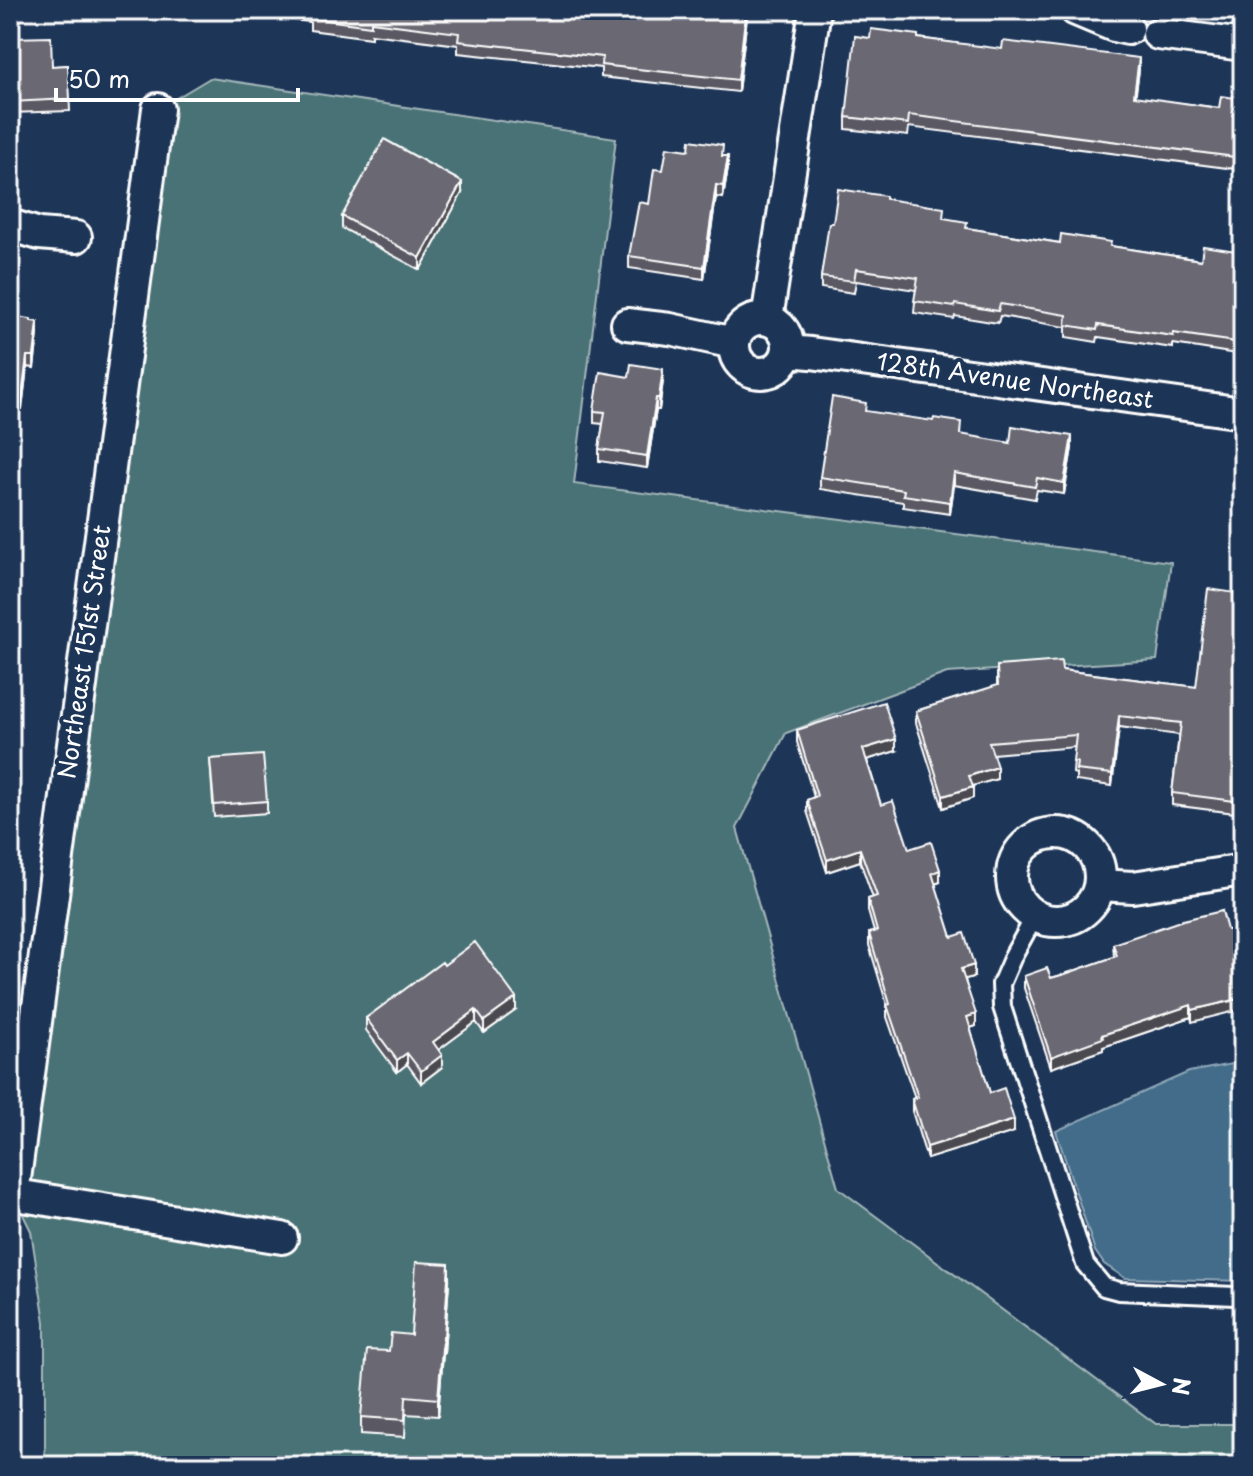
<svg xmlns="http://www.w3.org/2000/svg" width="1253" height="1476" viewBox="0 0 1253 1476" font-family="'Playpen Sans',sans-serif">
<style>
.green{fill:#4a7276;stroke:#a4b8ba;stroke-width:2}
.water{fill:#426c89;stroke:#8ea7b8;stroke-width:2}
.lines{fill:none;stroke-linecap:round;stroke-linejoin:round}
.lane-casing{stroke:#fff;stroke-width:22}
.street-casing{stroke:#fff;stroke-width:36}
.lane{stroke:#1d3557;stroke-width:16}
.street{stroke:#1d3557;stroke-width:30}
.wall{fill:#5a5963;stroke:#fff;stroke-width:2}
.shaded-wall{fill:#4a4950;stroke:#fff;stroke-width:2}
.building{fill:#696873;stroke:#fff;stroke-width:2}
.labels{text-anchor:middle;stroke-width:8;stroke-linejoin:round;paint-order:stroke}
.street-label{font-size:24px;fill:#fff;stroke:#1d3557}
</style>
<rect width="100%" height="100%" fill="#1d3557"/>
<filter id="ink" filterUnits="userSpaceOnUse"><feTurbulence type="fractalNoise" baseFrequency=".0125" numOctaves="2"/><feDisplacementMap in="SourceGraphic" scale="16" xChannelSelector="R" yChannelSelector="G"/><feConvolveMatrix kernelMatrix="1 2 1 2 8 2 1 2 1" color-interpolation-filters="sRGB"/></filter>
<g filter="url(#ink)">
<!-- green -->
<path class="green" d="M210,78L616,138L574,484L1171,562L1157,660L947,673L786,733L737,828L838,1188L1156,1424H1243V1466H45V1322L31,1231L13,1194L158,109Z"/>
<!-- water -->
<path class="water" d="M1243,1062V1281L1125,1278L1104,1264L1095,1251L1056,1131L1189,1072Z"/>
<g class="lines">
<!-- lane casing -->
<g class="lane-casing">
<path id="lane" d="M1035,916L1014,954L1001,984L1002,1007L1085,1264L1104,1287L1119,1291L1235,1296"/>
</g>
<!-- street casing -->
<g class="street-casing">
<path id="street" d="M1076,10L1114,26L1128,29
M1158,34L1243,45
M10,225L39,234L76,237
M767,319L815,10
M734 346a27 27 0 1 1 54 0a27 27 0 1 1-54 0Z
M627,324L670,329L734,343
M788,351L811,353L1243,413
M1012 877a44 44 0 1 1 88 0a44 44 0 1 1-88 0Z
M1100,885L1133,887L1243,870
M10,1194L282,1238
M13,1194L158,109"/>
</g>
<!-- lane -->
<use href="#lane" class="lane"/>
<!-- street -->
<use href="#street" class="street"/>
</g>
<!-- wall -->
<path class="wall" d="M187,10H211L210,12Z
M211,10H706L747,17L738,92L601,77V68L458,53V45L371,34V38L310,30V22Z
M10,38L52,66L68,65L70,111L10,113Z
M870,38H918L1139,70L1135,97L1219,108L1243,99V170L909,127L908,136L846,129V117Z
M689,150L723,156L728,168L723,198L716,197L704,279L629,268V256L649,204L663,170Z
M462,193L420,270L342,228V216Z
M886,199L944,219L967,228L1060,243L1111,246L1201,260L1243,252V355L1173,344V348L1098,337L1097,342L1066,337V327L1000,316L998,323L955,316L954,319L914,313L916,290L856,281L854,293L821,288V277L833,223Z
M10,316L31,321L38,334L34,368L27,367L22,409L10,408Z
M663,381L659,410H656L647,468L599,461V449L603,424L594,423V411Z
M866,412L961,435L1010,443L1072,448L1064,494L1037,490L1035,499L954,485L950,514L903,507V502L820,489V477Z
M1243,594V814L1172,805V793L1179,735L1119,727L1112,786L1076,781V774L1073,773L1075,747L993,754L997,779L972,786L973,798L943,808L916,723V711L997,686V666L1062,670L1196,687Z
M797,730L896,751L867,760L881,805L909,849L940,882L935,884L952,937L974,977L965,979L976,1026L970,1028L990,1093L1014,1132L927,1159L912,1111V1099L915,1098L887,1017V1005L869,945V933L874,932L868,911V899L873,898L860,861L827,872L807,811V800L814,797L797,742Z
M210,759L267,801V813L214,817Z
M1222,911L1192,1022L1191,1017L1103,1047V1050L1051,1068L1024,988V976L1051,978L1065,974L1114,957L1113,944Z
M444,965L516,1010L484,1033L476,1022L438,1050L442,1067L421,1083L407,1064L397,1072L366,1030V1018Z
M449,1282L444,1353H443L438,1416L406,1414L405,1437L361,1434V1417L389,1351L411,1335Z"/>
<!-- shaded-wall -->
<path class="shaded-wall" d="M747,10V17L738,92V80Z
M1139,58V70L1134,108V96Z
M728,156V168L723,198V186Z
M462,182V193L420,270V258Z
M716,185V197L704,279V267Z
M38,322V334L34,368V356Z
M27,356V367L22,409V397Z
M663,369V381L659,410V398Z
M656,398V410L647,468V456Z
M1072,436V448L1064,494V483Z
M954,473V485L950,514V502Z
M1119,716V727L1112,786V774Z
M896,739V751L863,761V749Z
M997,767V779L969,787V776Z
M973,787V798L943,808V796Z
M860,849V861L827,872V860Z
M940,870V882L932,885V873Z
M974,965V977L961,980V969Z
M516,998V1010L484,1033V1021Z
M1243,998V1009L1192,1022V1010Z
M1191,1005V1017L1103,1047V1050L1051,1068V1057L1102,1035Z
M476,1010V1022L433,1054V1042Z
M976,1014V1026L967,1029V1017Z
M407,1053V1064L397,1072V1060Z
M442,1055V1067L421,1083V1071Z
M1014,1120V1132L927,1159V1147Z
M449,1264V1282L444,1353V1336Z
M443,1336V1353L438,1416V1399Z"/>
<!-- building -->
<path class="building" d="M308,10H706L720,12V10H746L738,80L601,65L602,57L458,41L459,33L371,22V26L310,18L311,10Z
M871,29L918,35V38L1002,49L1003,41L1139,58L1134,96L1219,108L1221,96L1243,99V158L909,115L908,124L846,117L855,36L870,38Z
M51,37L52,66L68,65L70,99L10,102V38Z
M384,139L462,182L420,258L342,216Z
M690,140L723,145L722,156H728L723,186L716,185L704,267L629,256L639,202L649,204L654,169L663,170L667,147L689,150Z
M838,189L886,196V199L944,208L943,218L967,222L966,228L1060,243L1061,234L1111,242L1110,246L1201,260L1203,246L1243,252V343L1173,333V336L1098,325L1097,330L1066,325L1067,315L1000,304L998,311L955,304L954,307L914,301L918,278L856,269L854,281L821,277L829,223H833Z
M10,316L31,319V321L38,322L34,356H27L22,397L10,396Z
M631,364L663,369L659,398H656L647,456L599,449L605,412L594,411L600,372L629,377Z
M832,397L866,403L865,411L933,421L934,418L961,422L960,434L1010,443L1012,426L1072,436L1064,483L1037,478L1035,487L954,473L950,502L903,495L904,490L820,477Z
M1208,589L1243,594V802L1172,793L1181,723L1119,716L1112,774L1076,770L1077,762H1073L1076,735L989,742L997,767L969,776L973,787L943,796L916,711L998,685L997,666L1061,661L1062,670L1196,687Z
M884,702L896,739L863,749L881,805L893,801L909,849L931,842L940,870L932,873L952,937L964,933L974,965L961,969L976,1014L967,1017L990,1093L1004,1088L1014,1120L927,1147L912,1099L918,1097L887,1005L890,1004L869,933L877,931L868,899L877,896L860,849L827,860L807,800L817,796L797,730Z
M263,755L267,801L214,805L210,759Z
M1222,911L1227,930L1243,929V998L1192,1010L1191,1005L1102,1035L1103,1038L1051,1057L1024,976L1047,968L1051,978L1065,974L1117,956L1113,944L1183,920Z
M475,942L516,998L484,1021L476,1010L433,1042L442,1055L421,1071L407,1053L397,1060L366,1018L442,962L444,965Z
M416,1262L449,1264L444,1336H443L438,1399L406,1396L405,1420L361,1417L367,1350L389,1351L391,1333L411,1335Z"/>
</g>
<g class="labels">
<!-- street labels -->
<g class="street-label">
<text transform="translate(1015 381) rotate(8)" y="8">128th Avenue Northeast</text>
<text transform="translate(85 652) rotate(-82)" y="8">Northeast 151st Street</text>
</g>
</g>
<!-- margin -->
<rect width="1253" height="1476" fill="none" stroke="#1d3557" stroke-width="40"/>
<rect x="20" y="20" width="1213" height="1436" fill="none" stroke="#fff" stroke-width="3" filter="url(#ink)"/>
<!-- north arrow -->
<g transform="translate(1161 1384) rotate(97)" stroke="#1d3557" stroke-width="6" paint-order="stroke">
<path d="M0-6L14 30L0 20L-14 30Z" fill="#ffffff"/>
<text y="-12" font-size="22" font-weight="bold" text-anchor="middle" fill="#ffffff">N</text>
</g>
<!-- scale -->
<path d="M56 88v12h242v-12" fill="none" stroke="#ffffff" stroke-width="4"/>
<text x="68" y="88" font-size="24" fill="#ffffff" stroke="#1d3557" stroke-width="6" paint-order="stroke">50 m</text>
</svg>
